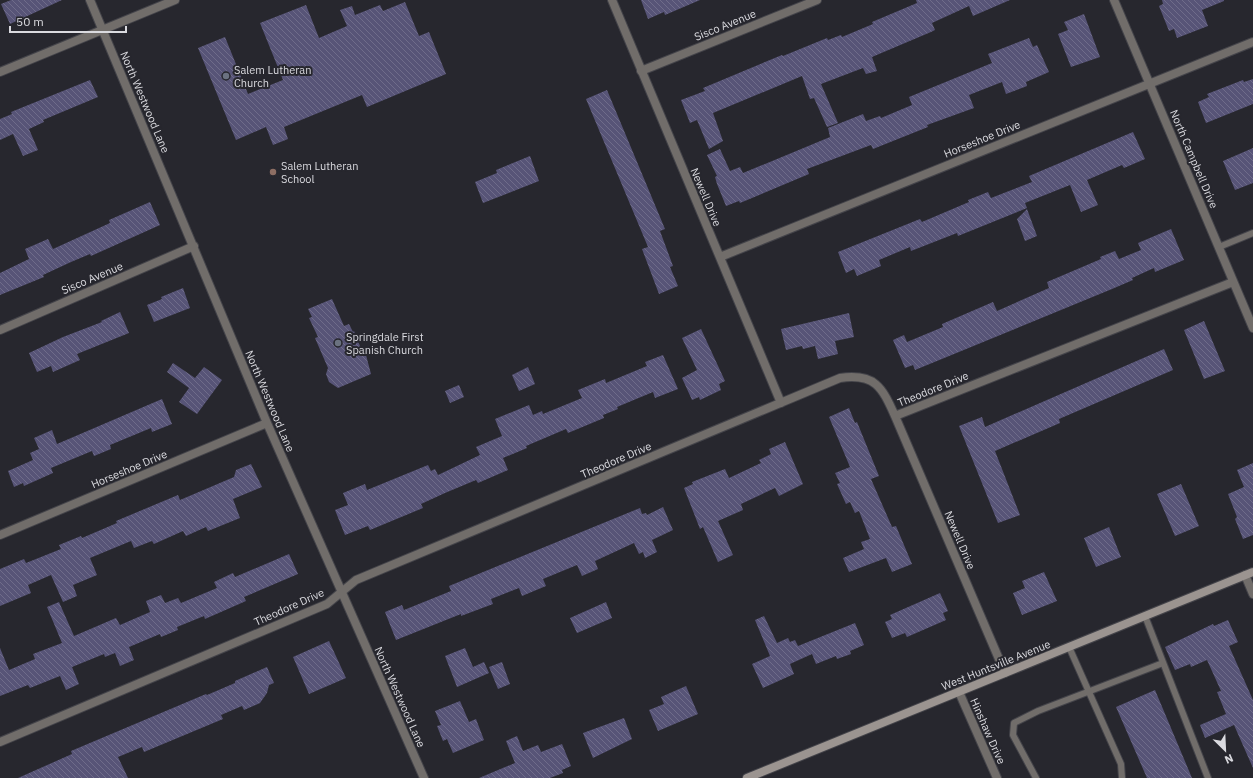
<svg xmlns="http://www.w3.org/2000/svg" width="1253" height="778" viewBox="0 0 1253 778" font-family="'IBM Plex Sans',sans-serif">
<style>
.building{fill:url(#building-back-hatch)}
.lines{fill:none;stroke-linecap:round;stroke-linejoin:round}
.lane-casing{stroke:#44444a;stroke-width:8}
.street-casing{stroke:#44444a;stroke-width:10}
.secondary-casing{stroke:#44444a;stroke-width:10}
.lane{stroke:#716d6a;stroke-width:6}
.street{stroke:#716d6a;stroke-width:8}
.secondary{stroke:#9b9490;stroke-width:8}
.worship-dot{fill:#6b7280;stroke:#27272e;stroke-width:1.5}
.education-dot{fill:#8d6e63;stroke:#27272e;stroke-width:1.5}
.labels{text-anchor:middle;stroke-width:4;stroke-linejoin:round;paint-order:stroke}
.street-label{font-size:11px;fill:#dadadf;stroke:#27272e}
.poi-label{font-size:11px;fill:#dadadf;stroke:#27272e;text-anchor:start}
</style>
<defs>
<pattern id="building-back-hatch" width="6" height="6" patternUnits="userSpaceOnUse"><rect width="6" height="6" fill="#575477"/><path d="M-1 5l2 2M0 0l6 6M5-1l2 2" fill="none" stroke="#6f6c8a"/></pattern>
</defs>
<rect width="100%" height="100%" fill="#27272e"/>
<!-- building -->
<path class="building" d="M11,0H62L10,24L1,4Z
M641,0H700L665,15L664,12L648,19Z
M916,0H1010L973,16L969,6L932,23L935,30L931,32L872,57L877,71L866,74L863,68L821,84L838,123L827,127L814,98L810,99L802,76L713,113L723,141L709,149L697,120L690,123L681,100L705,91L703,88L782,55L783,56L827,38L828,40L841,35L842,37L873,24L872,22L917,3Z
M1162,0H1224V1L1202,10L1208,26L1177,38L1174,29L1169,31L1159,6L1163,4Z
M405,2L419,36L429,32L446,74L367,107L362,95L284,127L288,139L273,145L266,127L236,140L198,48L225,37L248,94L283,80L260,23L306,5L319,38L347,26L340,10L352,6L355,15L380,5L383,11Z
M1084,14L1100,57L1071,67L1058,34L1068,30L1064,22Z
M1029,38L1033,47L1037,45L1049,72L1026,82L1027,86L1006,94L1002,82L969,95L974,108L927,125L928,127L873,149L871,145L807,169L809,174L740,203L739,201L726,206L717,184L715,177L717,176L707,155L720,149L730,171L740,167L743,173L830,137L828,128L863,114L866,121L880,116L881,118L912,105L909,97L992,63L988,54Z
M1253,79V104L1206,123L1198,102L1209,97L1207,94L1243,80L1244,82Z
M90,80L98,97L43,120L44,122L29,129L38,150L23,156L13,134L0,140V119L12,114L11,112Z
M607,90L665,229L660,231L673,266L670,267L678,286L659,294L642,249L648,247L586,99Z
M1133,132L1145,159L1124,168L1122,165L1087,180L1098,205L1081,212L1070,185L1025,203L1027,208L958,236L957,233L911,251L910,247L879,260L881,266L857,276L854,269L846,273L838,252L920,219L922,222L969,202L968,200L988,192L991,198L1032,182L1029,176Z
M1253,148V183L1235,190L1223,161Z
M530,156L539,181L483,203L475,182L497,173L496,170Z
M150,202L160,225L91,256L90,254L71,262L43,275L44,277L0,295V273L29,259L25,249L48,239L53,249L110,223L109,220Z
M1027,209L1037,236L1025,241L1017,219Z
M1171,229L1184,260L1155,272L1154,268L1132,278L1133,280L1112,289L915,370L913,365L905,368L893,340L904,335L907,342L943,327L942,324L993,302L997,311L1049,288L1047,282L1101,259L1100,257L1115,251L1119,259L1141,250L1138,243Z
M183,288L190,308L154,322L147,305L162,299L161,297Z
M332,299L344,326L349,324L353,332L354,331L364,356L366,355L371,374L338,388L329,382L326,374L328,368L315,338L318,337L309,318L312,317L308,309Z
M120,312L129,333L77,354L80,360L53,372L51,366L37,372L29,353L63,337L102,322L101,321Z
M849,313L854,337L835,341L838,354L818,359L815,346L803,349L802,346L786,350L781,329Z
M1204,321L1225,371L1204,379L1184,330Z
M701,329L725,381L719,384L721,390L700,400L699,397L692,400L682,378L697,370L682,338Z
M1164,349L1173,370L1059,419L1060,423L995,451L1020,515L998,523L959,426L982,417L985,427Z
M663,355L678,389L655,398L653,392L617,407L618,409L603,415L604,418L568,433L566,429L526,446L527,448L503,458L508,470L478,483L476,480L445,493L421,504L423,508L370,530L368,526L345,535L335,510L348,505L343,493L365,484L367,490L428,465L431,471L435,469L438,475L480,455L476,447L502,436L495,419L529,405L533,415L542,411L543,414L582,398L578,390L605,379L606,383L647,366L645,362Z
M173,363L195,378L204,367L222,380L197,414L179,402L189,388L167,372Z
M528,367L535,384L519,391L512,375Z
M459,385L464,397L450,403L445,391Z
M162,399L172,424L152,432L151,428L110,445L111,449L94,456L92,451L51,468L53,473L24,486L23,483L14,487L8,471L33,460L30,453L39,449L34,438L52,430L57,444Z
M849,408L855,423L857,422L879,476L871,479L892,527L896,526L912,564L892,572L886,558L849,572L843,558L864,549L861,542L870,539L859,511L855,513L850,502L846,504L837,484L840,483L835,473L850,467L829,417Z
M785,442L803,484L779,496L775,488L741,504L743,510L718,521L733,555L718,562L703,527L700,529L684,488L693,484L692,482L725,469L729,478L761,463L759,460L771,454L769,449Z
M1253,463V535L1243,539L1235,519L1237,517L1228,494L1244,487L1237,470Z
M251,464L262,487L233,499L240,518L208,531L206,527L186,536L183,531L154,544L152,541L134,548L131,541L90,558L97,575L73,585L77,596L63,602L51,575L28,585L31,593L0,606V569L24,559L26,563L61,549L59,545L81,536L82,538L117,523L116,521L178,495L180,500L234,477L236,470Z
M1181,484L1199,526L1175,536L1157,494Z
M663,507L673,530L652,540L657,552L645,558L643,552L639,554L634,543L595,561L598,569L582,576L577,565L543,579L546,586L522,596L519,588L491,599L493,604L461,616V614L396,640L385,612L402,605L404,610L451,591L449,586L640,508L642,514L646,513L647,515Z
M1109,527L1121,557L1096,567L1084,538Z
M289,554L298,574L244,597L246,601L205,619L204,616L177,627L178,630L161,637L160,634L129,647L134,660L120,666L115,653L105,657L104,654L72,667L79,684L66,690L60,676L30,688L28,685L0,696V648L9,670L35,659L33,654L62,643L47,607L59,602L74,636L116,618L120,625L150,612L146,601L161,595L165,603L178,598L181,603L217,588L214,582L233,573L235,577Z
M1044,572L1057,601L1022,615L1013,593L1025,588L1022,581Z
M940,593L948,611L943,613L946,620L907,637L905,633L892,638L885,622L892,619L890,615Z
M606,602L612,618L577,633L570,618Z
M764,616L777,643L788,638L790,642L795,640L798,646L855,623L864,645L850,651L851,654L837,659L836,656L816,664L812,654L790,664L794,674L763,688L752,664L770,656L755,620Z
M1228,620L1238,642L1229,646L1253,700V768L1234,725L1205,738L1200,725L1226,714L1217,692L1221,691L1207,660L1191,667L1190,664L1175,670L1165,647L1213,624L1214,626Z
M329,641L346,678L309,694L293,657Z
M465,648L473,667L484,662L489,673L457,687L445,656Z
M502,662L510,684L498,689L489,667Z
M267,667L274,683L269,685L267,693L260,703L244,710L242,706L221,715L223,719L144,752L142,747L118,757L128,778H18L72,754L71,751L206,694L207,695L235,683V681Z
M686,686L698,714L658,731L649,710L664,704L661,697Z
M1155,690L1192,778H1147L1116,707Z
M460,701L469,722L476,719L484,740L453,753L447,739L443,741L437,726L441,725L435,711Z
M624,718L632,739L593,758L583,733Z
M517,736L523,751L538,745L541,752L562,744L571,766L562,770L563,773L550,778H479L515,763L506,741Z"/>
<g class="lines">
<!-- lane casing -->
<g class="lane-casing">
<path id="lane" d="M1219,247L1253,233
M1145,616L1208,778
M1069,647L1121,764L1122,778
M1036,778L1013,735L1014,723L1038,711L1163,663"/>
</g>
<!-- street casing -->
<g class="street-casing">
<path id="street" d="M90,0L267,423L424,778
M612,0L781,403
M1114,0L1253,328
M641,71L817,0
M0,72L175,0
M720,257L1253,42
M0,330L194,246
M895,416L1005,673
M0,535L267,423
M1245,575L1253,594
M959,692L997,778
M0,742L327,604L356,580L840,378C875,373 882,387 895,416L1233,282"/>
</g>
<!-- secondary casing -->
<g class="secondary-casing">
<path id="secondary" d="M747,778L1253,572"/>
</g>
<!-- lane -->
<use href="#lane" class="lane"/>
<!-- street -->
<use href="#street" class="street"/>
<!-- secondary -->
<use href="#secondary" class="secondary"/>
</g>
<!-- markers -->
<g class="worship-dot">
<circle cx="226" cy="76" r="4"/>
<circle cx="338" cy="343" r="4"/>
</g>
<circle class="education-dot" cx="273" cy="172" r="4"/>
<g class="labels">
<!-- street labels -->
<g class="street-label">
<text transform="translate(725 25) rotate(-22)" y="4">Sisco Avenue</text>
<text transform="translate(145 102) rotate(67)" y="4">North Westwood Lane</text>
<text transform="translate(982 139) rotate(-22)" y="4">Horseshoe Drive</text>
<text transform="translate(1194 159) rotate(67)" y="4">North Campbell Drive</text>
<text transform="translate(706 197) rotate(67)" y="4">Newell Drive</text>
<text transform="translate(92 278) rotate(-23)" y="4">Sisco Avenue</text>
<text transform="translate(933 389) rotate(-22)" y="4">Theodore Drive</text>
<text transform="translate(270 401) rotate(67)" y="4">North Westwood Lane</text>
<text transform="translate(616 460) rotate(-23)" y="4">Theodore Drive</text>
<text transform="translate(129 469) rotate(-23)" y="4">Horseshoe Drive</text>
<text transform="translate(960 540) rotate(67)" y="4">Newell Drive</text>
<text transform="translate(289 607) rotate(-24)" y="4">Theodore Drive</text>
<text transform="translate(996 665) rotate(-22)" y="4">West Huntsville Avenue</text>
<text transform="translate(400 697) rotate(66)" y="4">North Westwood Lane</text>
<text transform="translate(988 731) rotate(66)" y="4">Hinshaw Drive</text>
</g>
<!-- poi labels -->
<g class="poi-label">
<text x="234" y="74">Salem Lutheran<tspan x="234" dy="13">Church</tspan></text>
<text x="281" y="170">Salem Lutheran<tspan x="281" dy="13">School</tspan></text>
<text x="346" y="341">Springdale First<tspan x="346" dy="13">Spanish Church</tspan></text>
</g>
</g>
<!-- north arrow -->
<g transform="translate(1225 750) rotate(156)" stroke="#27272e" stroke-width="3" paint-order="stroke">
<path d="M0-3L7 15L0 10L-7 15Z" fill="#dadadf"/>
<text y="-6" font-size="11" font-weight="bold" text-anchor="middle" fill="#dadadf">N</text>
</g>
<!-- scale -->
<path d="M10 26v6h116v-6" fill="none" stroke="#dadadf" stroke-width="2"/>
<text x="16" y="26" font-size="12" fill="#dadadf" stroke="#27272e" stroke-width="3" paint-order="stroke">50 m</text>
</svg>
